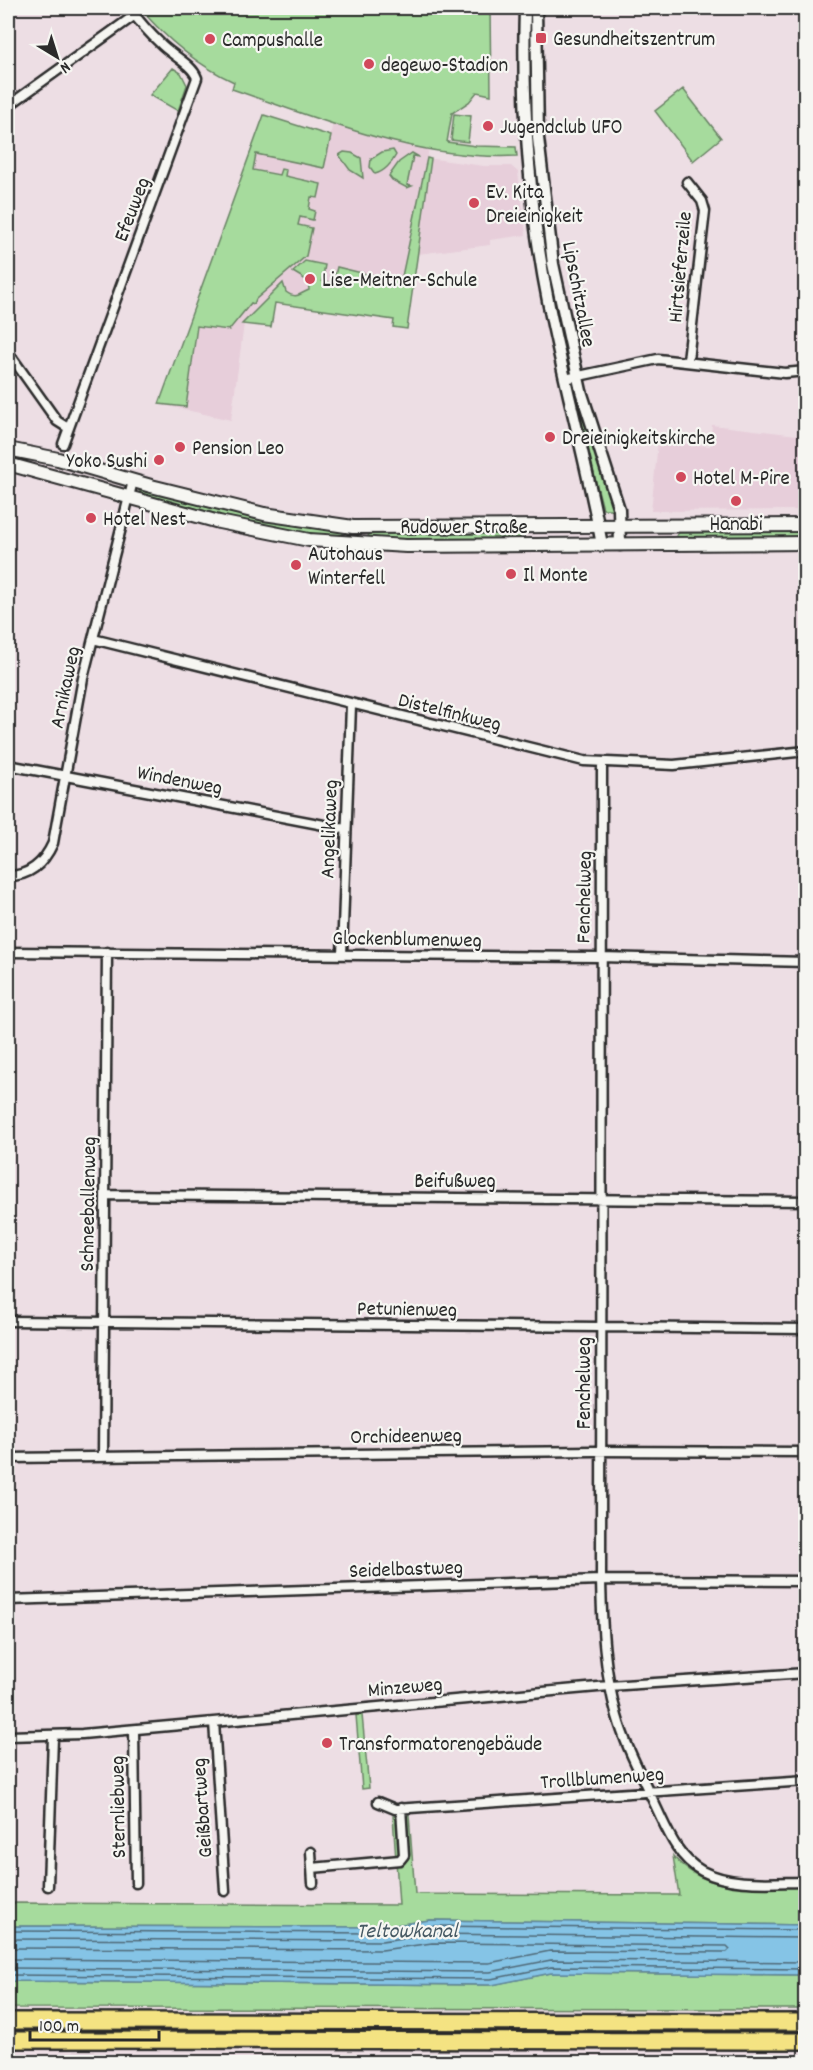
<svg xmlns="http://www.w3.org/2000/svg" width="813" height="2070" viewBox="0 0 813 2070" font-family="Dekko,sans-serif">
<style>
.built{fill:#e7ceda}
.green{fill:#a6db9d;stroke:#688364;stroke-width:1.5}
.water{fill:#85c4e6;stroke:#61879b;stroke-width:1.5}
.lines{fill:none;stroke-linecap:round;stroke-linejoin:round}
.shore{stroke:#4f6876;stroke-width:1.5}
.minor-casing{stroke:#2b2b2b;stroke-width:13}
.tertiary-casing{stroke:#2b2b2b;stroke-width:15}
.secondary-casing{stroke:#2b2b2b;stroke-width:16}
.motorway-casing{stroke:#2b2b2b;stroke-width:20}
.minor{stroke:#f6f6f2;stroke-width:8}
.tertiary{stroke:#f6f6f2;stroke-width:10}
.secondary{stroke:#f6f6f2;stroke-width:12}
.motorway{stroke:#f4e382;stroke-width:15}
.poi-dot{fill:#d1495b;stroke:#f6f6f2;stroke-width:2}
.labels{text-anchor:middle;stroke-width:4.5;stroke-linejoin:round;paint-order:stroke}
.poi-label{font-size:21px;fill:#2b2b2b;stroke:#f6f6f2;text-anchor:start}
.street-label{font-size:21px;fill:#2b2b2b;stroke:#f6f6f2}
.water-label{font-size:22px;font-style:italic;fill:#465963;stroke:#f6f6f2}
</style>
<rect width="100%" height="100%" fill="#eddee4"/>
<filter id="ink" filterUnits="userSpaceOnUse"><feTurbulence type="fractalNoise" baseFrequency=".0167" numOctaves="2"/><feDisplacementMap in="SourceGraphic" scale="12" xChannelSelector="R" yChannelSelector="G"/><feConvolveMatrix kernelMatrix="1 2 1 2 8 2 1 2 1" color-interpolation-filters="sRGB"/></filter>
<g filter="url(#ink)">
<!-- built -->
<path class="built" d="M264,115L330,136L333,123L429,148L427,158L484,166H511L518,172L526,235L490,240V245L418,254L407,329L393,327L394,320L275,303L271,327L244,324L231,420L159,404Z
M712,425L805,436V510L651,511L658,442L710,446Z"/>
<!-- green -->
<path class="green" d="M140,8H490L491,95L477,92L469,102L452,113L447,142L476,146L516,147L517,156C420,161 322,120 232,89L234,82C197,65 166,39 140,8Z
M173,68L181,73L187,85L178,111L150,95Z
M683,89L721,138L693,161L655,111Z
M454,114L471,116L468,142L451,140Z
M264,115L331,136L324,168L256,154L253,170L279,175L281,169L286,170L285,176L321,184L318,198L311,197L309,209L315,211L313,220L300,217L298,225L312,228L306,256L256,299L254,304L251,303L229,330L197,326L186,407L159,404Z
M393,150L396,155C392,163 384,172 375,174L370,167L371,159L382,152Z
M344,152L352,153L361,158L363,178L350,170L339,155Z
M412,153L419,157L413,156L407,185L412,186L407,188L392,180L389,176L399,162Z
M427,158L431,159L407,329L393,327L394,320L275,303L271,327L242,324L283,283L286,292C297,300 300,293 309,290L308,281L293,272L305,261L325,265L322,281L333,283L337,267L366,274L365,280L371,281L372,275L379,276L378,284L392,287L394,279L401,281Z
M538,177L551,273L570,362L565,363L547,272L534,178Z
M578,393L614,509H603L573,394Z
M139,490L260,520L342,532L344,535L327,536L259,525L141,494Z
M806,531L805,537L678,539L676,536L679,533Z
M369,534H521L523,536L517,539H367Z
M356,1715H362L369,1788L362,1789Z
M409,1815L415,1894L679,1895L673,1856C708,1896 757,1886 805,1886V1925L430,1920L382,1927L8,1926V1903L399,1905L393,1816Z
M551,1973L805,1975L806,2009L8,2008V1981L491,1985Z"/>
<!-- water -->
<path class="water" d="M430,1920L805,1925V1975L551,1973L492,1985L8,1981V1926L382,1927Z"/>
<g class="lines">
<!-- shore -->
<path class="shore" d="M8,1931L382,1933L431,1926L806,1930
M8,1939L382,1941L431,1934L806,1938
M8,1948L382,1950L432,1943L727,1946L730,1949L727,1952L550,1951L489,1963L8,1959
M8,1968L490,1972L551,1960L806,1962
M8,1975L491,1979L551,1967L806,1969"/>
<!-- minor casing -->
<g class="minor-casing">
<path id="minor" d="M8,106L135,15
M687,182L702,201L705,211L688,360
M8,352L57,421L68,428
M565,379L658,359L785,373L806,371
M63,444L197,78C192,64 170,54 160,43C148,32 138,20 129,8
M93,639L584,761L674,765L806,751
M602,764L601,1580C602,1626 604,1671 617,1716C626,1748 643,1778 657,1809C668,1832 678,1858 702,1871C733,1887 772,1882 806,1882
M8,765L345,829
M8,876C30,876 44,863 53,843L83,678L133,481
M8,952L600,957L806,962
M342,955L351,705
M105,1195L806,1201
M8,1321L806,1329
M103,1457L107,952
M8,1458L593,1451L806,1452
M8,1600L601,1580L806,1581
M214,1722L225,1891
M134,1730L136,1883
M8,1736L82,1734L609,1686L806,1673
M378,1802L395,1809L806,1781
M311,1852L313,1883
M312,1868L400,1860L404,1855L401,1808
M48,1886L53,1737"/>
</g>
<!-- tertiary casing -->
<g class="tertiary-casing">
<path id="tertiary" d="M525,8C522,108 529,207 549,306C565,386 587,464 602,545
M536,8L538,138L553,264L581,391L619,509L620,545"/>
</g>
<!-- secondary casing -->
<g class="secondary-casing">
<path id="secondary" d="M8,449L58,459L151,486L264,514L353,527L806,525
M8,464L219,522L309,540L406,546L806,543"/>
</g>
<!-- motorway casing -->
<g class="motorway-casing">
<path id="motorway" d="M8,2021L806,2022
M8,2040L806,2041"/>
</g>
<!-- minor -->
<use href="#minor" class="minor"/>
<!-- tertiary -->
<use href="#tertiary" class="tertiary"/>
<!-- secondary -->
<use href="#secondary" class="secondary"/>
<!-- motorway -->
<use href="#motorway" class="motorway"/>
</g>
</g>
<!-- markers -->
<g class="poi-dot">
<rect x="535" y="32" width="12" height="12" rx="3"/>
<circle cx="210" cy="39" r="6"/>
<circle cx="369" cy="64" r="6"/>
<circle cx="488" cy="126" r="6"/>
<circle cx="474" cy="203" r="6"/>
<circle cx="310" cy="279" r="6"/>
<circle cx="550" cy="437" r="6"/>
<circle cx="180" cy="447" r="6"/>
<circle cx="159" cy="460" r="6"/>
<circle cx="681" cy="477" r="6"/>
<circle cx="736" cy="501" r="6"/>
<circle cx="91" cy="518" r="6"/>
<circle cx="296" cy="565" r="6"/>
<circle cx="511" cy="574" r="6"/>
<circle cx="327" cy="1743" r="6"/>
</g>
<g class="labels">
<!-- poi labels -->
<g class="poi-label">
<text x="553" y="45">Gesundheitszentrum</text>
<text x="222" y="46">Campushalle</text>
<text x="381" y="71">degewo-Stadion</text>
<text x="500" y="133">Jugendclub UFO</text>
<text x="486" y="198">Ev. Kita<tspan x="486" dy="24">Dreieinigkeit</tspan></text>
<text x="322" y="286">Lise-Meitner-Schule</text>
<text x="562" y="444">Dreieinigkeitskirche</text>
<text x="192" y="454">Pension Leo</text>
<text x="147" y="467" text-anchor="end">Yoko Sushi</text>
<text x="693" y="484">Hotel M-Pire</text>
<text x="103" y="525">Hotel Nest</text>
<text x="736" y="530" text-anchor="middle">Hanabi</text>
<text x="308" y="560">Autohaus<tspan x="308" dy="24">Winterfell</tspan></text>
<text x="523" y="581">Il Monte</text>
<text x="339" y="1750">Transformatorengebäude</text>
</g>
<!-- street labels -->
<g class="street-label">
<text transform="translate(131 209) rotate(-69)" y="7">Efeuweg</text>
<text transform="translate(679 267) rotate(-85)" y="7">Hirtsieferzeile</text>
<text transform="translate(580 294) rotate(79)" y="7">Lipschitzallee</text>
<text x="464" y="533">Rudower Straße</text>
<text transform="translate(64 687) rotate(-78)" y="7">Arnikaweg</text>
<text transform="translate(450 711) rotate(14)" y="7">Distelfinkweg</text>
<text transform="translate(180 779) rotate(11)" y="7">Windenweg</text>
<text transform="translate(328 829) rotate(-88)" y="7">Angelikaweg</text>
<text transform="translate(583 897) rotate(-89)" y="7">Fenchelweg</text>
<text transform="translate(407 938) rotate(1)" y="7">Glockenblumenweg</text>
<text x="455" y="1187">Beifußweg</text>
<text transform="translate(87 1204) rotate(-89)" y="7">Schneeballenweg</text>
<text transform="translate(407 1308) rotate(1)" y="7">Petunienweg</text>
<text transform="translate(583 1383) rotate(-90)" y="7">Fenchelweg</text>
<text transform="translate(406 1435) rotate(-1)" y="7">Orchideenweg</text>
<text transform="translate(406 1568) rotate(-2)" y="7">Seidelbastweg</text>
<text transform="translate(405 1686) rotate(-5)" y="7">Minzeweg</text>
<text transform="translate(602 1777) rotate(-4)" y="7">Trollblumenweg</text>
<text transform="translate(117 1807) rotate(-91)" y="7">Sternliebweg</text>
<text transform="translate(201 1808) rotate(-94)" y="7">Geißbartweg</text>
</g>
<!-- water labels -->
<g class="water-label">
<text x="407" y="1937">Teltowkanal</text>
</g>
</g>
<!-- margin -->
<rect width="813" height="2070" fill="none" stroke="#f6f6f2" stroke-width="30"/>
<rect x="15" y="15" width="783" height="2040" fill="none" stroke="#2b2b2b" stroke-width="2" filter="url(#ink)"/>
<!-- north arrow -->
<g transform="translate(57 57) rotate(142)" stroke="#f6f6f2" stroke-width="4.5" paint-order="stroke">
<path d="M0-4.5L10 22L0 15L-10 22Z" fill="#2b2b2b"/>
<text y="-9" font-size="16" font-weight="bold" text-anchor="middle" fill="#2b2b2b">N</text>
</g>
<!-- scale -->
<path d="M30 2031v9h129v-9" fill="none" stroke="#2b2b2b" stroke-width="3"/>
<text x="39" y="2031" font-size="18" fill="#2b2b2b" stroke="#f6f6f2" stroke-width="4.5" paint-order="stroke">100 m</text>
</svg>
